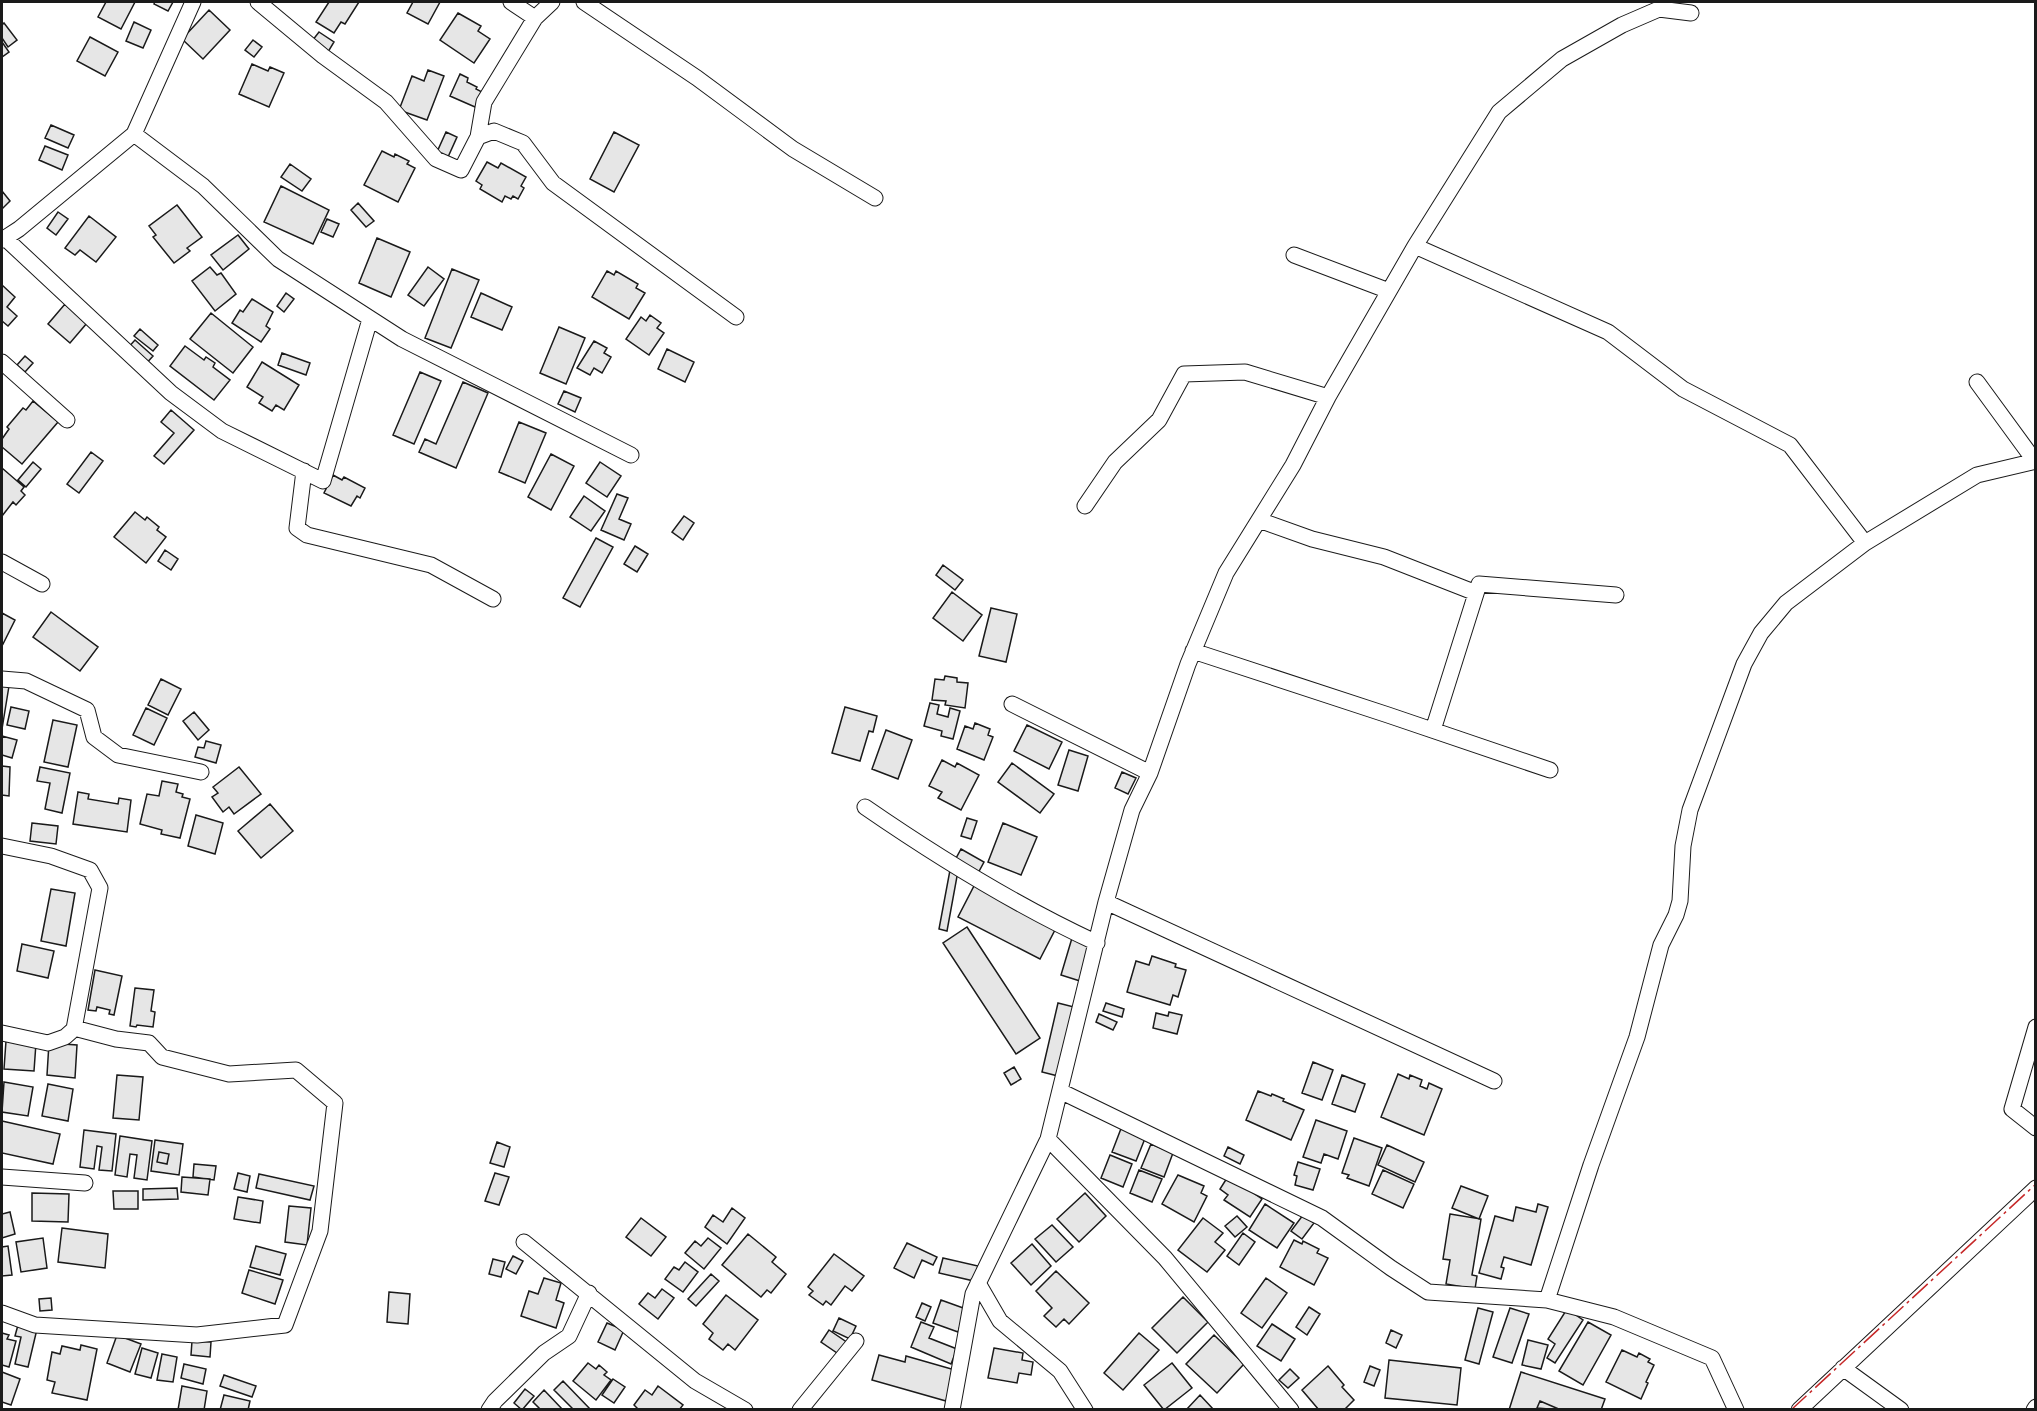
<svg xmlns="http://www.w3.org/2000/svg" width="2037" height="1411" viewBox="0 0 2037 1411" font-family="Mulish,sans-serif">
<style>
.building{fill:#e6e6e6;stroke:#1a1a1a;stroke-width:1.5;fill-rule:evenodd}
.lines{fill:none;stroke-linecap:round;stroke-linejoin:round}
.street-casing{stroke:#1a1a1a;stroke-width:17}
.street{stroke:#fff;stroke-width:15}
.power{stroke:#c62828;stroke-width:1.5;stroke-dasharray:21 4.5 3 4.5;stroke-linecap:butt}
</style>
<rect width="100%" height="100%" fill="#fff"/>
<!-- building -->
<path class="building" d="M106,2H135L121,29L98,17Z
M155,2H173L168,11L154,4Z
M329,2H359L345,24L341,22L334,33L316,22Z
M413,2H440L428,24L407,13Z
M209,10L230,30L203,59L182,39Z
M458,13L481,26L478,31L490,39L474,63L440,40Z
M134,22L151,30L143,48L126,41Z
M4,23L17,40L8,47L2,38V25Z
M319,32L334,42L328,52L312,41Z
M90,37L118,52L105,76L77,61Z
M253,40L262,47L254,57L245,50Z
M2,42L9,52L2,57Z
M252,64L268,71L270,67L284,73L269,107L239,94Z
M428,70L444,76L427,120L399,110L412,76L424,81Z
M460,74L468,78L467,82L477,87L476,89L482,92L475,107L450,96Z
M51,125L74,135L68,148L45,138Z
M446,132L457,137L448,157L437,152Z
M614,132L639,145L614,192L590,179Z
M45,146L68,155L62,170L39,160Z
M382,151L394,157L395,154L409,161L407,164L415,168L398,202L364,185Z
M487,162L498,168L501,163L526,177L521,186L524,188L518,199L513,196L511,199L505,196L502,202L480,189L482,185L476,181Z
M290,164L311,179L302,191L281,177Z
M281,186L329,210L313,244L264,222Z
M2,191L10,201L2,209Z
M358,203L374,221L366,227L351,210Z
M177,205L202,237L187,248L190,251L174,263L153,237L156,235L149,226Z
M58,212L68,219L56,235L47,228Z
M89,216L116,237L96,262L80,250L75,255L65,248Z
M327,219L339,224L333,237L321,232Z
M238,235L249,249L223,270L211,255Z
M377,238L410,252L391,297L359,283Z
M210,267L217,275L221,273L236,294L215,311L192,281Z
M428,267L444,279L424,306L408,295Z
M452,269L479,280L451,348L425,338Z
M607,271L614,275L616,271L638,284L636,288L645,293L629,319L592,297Z
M2,285L15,297L7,307L17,316L8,326L2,321Z
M286,293L294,299L284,312L277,306Z
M481,293L512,307L502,330L471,317Z
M252,299L273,312L266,326L270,329L261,342L232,323L240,310L243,312Z
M65,304L87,323L70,343L48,324Z
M211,313L253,347L233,373L190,339Z
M650,315L661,323L657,328L664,333L649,355L626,339L641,317L646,321Z
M559,327L585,338L566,384L540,373Z
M140,329L158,345L153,351L134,336Z
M135,340L153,356L144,366L126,350Z
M594,341L607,348L604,353L611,357L602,373L594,368L590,375L577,368Z
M185,346L204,360L206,357L215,363L213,367L230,380L214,400L170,366Z
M667,349L694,362L685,382L658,369Z
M282,353L310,363L306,375L278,365Z
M25,356L33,363L25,372L17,365Z
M262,362L299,385L284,410L276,405L272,411L259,403L263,397L247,387Z
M420,372L441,381L414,444L393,435Z
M463,382L488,393L456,468L419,452L425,439L436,444Z
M564,391L581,398L575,412L558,404Z
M33,401L58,422L22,464L2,447V439L9,429L7,427L23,408L26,410Z
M171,410L194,430L164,464L154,456L174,433L161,422Z
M519,422L546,433L525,483L499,472Z
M91,452L103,461L79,493L67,484Z
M551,454L574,466L551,510L528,497Z
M33,462L41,469L26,487L18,480Z
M600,462L621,476L607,497L586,483Z
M2,468L24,487L21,491L25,495L16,505L13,502L2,516Z
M333,475L342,480L344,477L365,488L360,498L357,496L351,506L324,493Z
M617,494L628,498L619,519L631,524L624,540L601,530Z
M584,496L605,511L591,531L570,517Z
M135,512L145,520L147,517L159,527L157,530L166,537L146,563L114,537Z
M684,516L694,523L683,540L672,532Z
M596,538L613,547L580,607L563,598Z
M635,546L648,554L637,572L624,564Z
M165,550L178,559L171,570L158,561Z
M943,565L963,580L955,590L936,575Z
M952,592L982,615L963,641L933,618Z
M991,608L1017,614L1006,662L979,656Z
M51,612L98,647L80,671L33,637Z
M2,613L15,620L3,644L2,643Z
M945,676L957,678V682L968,683L965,708L945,705L946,701L932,700L935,679L944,680Z
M161,679L181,689L168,715L148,705Z
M2,685L9,686L2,729Z
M930,703L939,705L937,714L948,717L950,708L960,711L953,739L941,736L942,731L924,726Z
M11,707L29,711L25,729L7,725Z
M845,707L877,716L873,732L869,731L860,761L832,753Z
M146,708L167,718L154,745L133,735Z
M194,712L209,730L198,740L183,721Z
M53,720L77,725L68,767L44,762Z
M975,723L990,729L988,735L993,737L984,760L957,749L965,726L973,729Z
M1027,725L1062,742L1049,769L1014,751Z
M886,730L912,740L898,779L872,769Z
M2,736L17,740L12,758L2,755Z
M206,741L221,745L216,763L195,757L198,747L204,748Z
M1069,750L1088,756L1078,791L1058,785Z
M942,760L955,767L957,763L979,775L961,810L938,798L942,792L929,786Z
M1012,763L1054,794L1040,813L998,782Z
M2,766L10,767L9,796L2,795Z
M40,767L70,773L62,813L45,809L50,783L37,781Z
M239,767L261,794L234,814L229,807L223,812L212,797L218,793L213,787Z
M1122,772L1136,778L1128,794L1115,788Z
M162,781L178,784L176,792L183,794L182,797L190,799L180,838L161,834L162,830L140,824L147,794L159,796Z
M78,792L89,794L88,799L118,804L119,798L131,800L127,832L73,824Z
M270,804L293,831L261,858L238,831Z
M196,815L223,823L215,854L188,846Z
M967,818L977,821L971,839L961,836Z
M32,823L58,826L56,844L30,841Z
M1003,823L1037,837L1021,875L988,862Z
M961,849L984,862L977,875L954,862Z
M950,870L958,871L947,931L939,929Z
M975,884L1057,926L1040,959L958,917Z
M51,889L75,893L66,946L41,941Z
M967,927L1040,1038L1016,1054L943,943Z
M1072,938L1091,944L1080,981L1061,975Z
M22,944L54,951L48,978L17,971Z
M1152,956L1176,964L1175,967L1186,970L1178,997L1173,995L1170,1005L1127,992L1136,961L1149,965Z
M95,970L122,976L114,1015L109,1014L110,1010L97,1007L96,1011L88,1010Z
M135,988L154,990L151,1011L155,1012L153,1027L137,1025L136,1027L130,1026Z
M1058,1003L1074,1007L1058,1076L1042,1072Z
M1106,1003L1124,1009L1122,1017L1103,1011Z
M1169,1012L1182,1015L1177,1034L1153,1028L1156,1013L1168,1016Z
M1099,1014L1117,1022L1113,1030L1096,1022Z
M6,1041L36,1043L34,1071L4,1069Z
M49,1043L77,1045L75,1078L47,1075Z
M1313,1062L1333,1070L1322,1100L1302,1093Z
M1014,1067L1021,1079L1011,1085L1004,1073Z
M1398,1074L1409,1079L1410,1075L1422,1080L1420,1086L1427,1089L1429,1083L1442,1089L1424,1135L1381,1117Z
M117,1075L143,1077L139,1120L113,1118Z
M1342,1075L1365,1084L1355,1112L1332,1104Z
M4,1082L33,1087L28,1116L2,1112Z
M48,1084L73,1089L68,1121L42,1116Z
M1258,1091L1271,1096L1272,1094L1284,1099L1283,1101L1304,1110L1291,1140L1246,1120Z
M1316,1120L1347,1131L1338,1159L1324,1154L1321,1163L1303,1157Z
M2,1121L60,1134L53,1164L2,1153Z
M1122,1126L1146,1136L1136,1161L1112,1152Z
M84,1130L116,1134L112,1171L99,1170L102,1147L97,1146L94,1169L80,1167Z
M120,1136L152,1141L147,1180L134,1178L137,1155L130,1154L127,1177L115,1175Z
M1354,1138L1382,1148L1369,1186L1347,1178L1349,1175L1342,1173Z
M155,1140L183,1144L179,1175L151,1171ZM159,1152L169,1154L167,1164L157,1162Z
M497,1142L510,1147L504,1167L490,1163Z
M1151,1144L1173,1153L1164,1177L1141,1168Z
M1387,1145L1424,1162L1415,1182L1378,1165Z
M1228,1147L1244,1155L1240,1164L1224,1156Z
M159,1152L169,1154L167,1164L157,1162Z
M1110,1155L1132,1164L1123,1187L1101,1178Z
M1298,1162L1320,1169L1313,1190L1295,1185L1297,1176L1294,1175Z
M194,1164L216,1166L214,1180L193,1177Z
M1139,1170L1162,1179L1152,1202L1130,1193Z
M1383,1170L1414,1184L1403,1208L1372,1194Z
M238,1173L250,1176L247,1192L234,1189Z
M495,1173L509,1177L499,1205L485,1201Z
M259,1174L314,1186L310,1200L256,1188Z
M1178,1175L1204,1186L1201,1193L1207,1196L1194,1222L1162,1204Z
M182,1177L210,1179L208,1195L181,1192Z
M1227,1178L1237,1182L1262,1199L1250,1217L1224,1200L1228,1195L1220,1189Z
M1461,1186L1488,1196L1479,1219L1452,1208Z
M177,1188L178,1199L143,1200V1189Z
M113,1191H138V1209H114Z
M32,1193L69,1194L68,1222L32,1221Z
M1085,1193L1106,1216L1079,1242L1057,1219Z
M238,1197L263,1201L260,1223L234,1219Z
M1265,1204L1294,1223L1277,1248L1249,1230Z
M1538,1204L1548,1207L1531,1265L1504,1257L1501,1267L1504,1268L1501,1279L1479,1273L1495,1216L1513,1221L1516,1207L1536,1212Z
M289,1206L311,1208L307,1245L285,1242Z
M732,1208L745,1218L727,1244L705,1227L713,1215L723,1222Z
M10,1212L15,1234L2,1238V1214Z
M1450,1214L1481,1219L1472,1275L1477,1276L1475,1289L1446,1284L1450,1260L1443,1259Z
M1303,1215L1314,1223L1302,1239L1291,1231Z
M1237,1216L1247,1227L1235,1237L1225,1226Z
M641,1218L666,1237L651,1256L626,1237Z
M1203,1218L1223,1233L1215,1242L1225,1250L1207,1272L1178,1250Z
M1052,1225L1073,1247L1056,1262L1035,1239Z
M62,1228L108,1234L105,1268L58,1262Z
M1243,1233L1255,1242L1239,1265L1227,1256Z
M748,1234L776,1257L772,1262L786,1274L771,1293L767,1290L761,1297L722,1265Z
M43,1238L47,1268L21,1272L16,1242Z
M708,1238L721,1248L704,1269L685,1253L695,1241L701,1246Z
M1294,1240L1302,1244L1303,1241L1319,1249L1317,1253L1328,1258L1314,1285L1280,1267Z
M907,1243L937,1257L933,1265L922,1260L914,1278L894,1268Z
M1032,1244L1051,1266L1031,1285L1011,1263Z
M8,1246L12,1275L2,1276V1247Z
M256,1246L286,1254L280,1275L250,1267Z
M834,1254L864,1276L852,1291L845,1286L831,1305L826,1301L823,1305L809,1295L813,1291L808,1287Z
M513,1256L523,1261L516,1274L506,1269Z
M943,1258L978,1266L974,1281L939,1273Z
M493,1259L505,1262L501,1277L489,1274Z
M685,1262L698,1272L683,1292L665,1279L674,1267L679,1270Z
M249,1270L283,1280L275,1304L242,1293Z
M1056,1271L1089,1303L1069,1324L1064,1319L1056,1327L1044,1316L1052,1308L1036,1291Z
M711,1274L719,1281L696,1306L688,1299Z
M544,1278L561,1283L556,1300L564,1303L556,1328L521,1316L529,1291L538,1294Z
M1266,1278L1287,1293L1262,1328L1241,1313Z
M662,1289L674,1298L658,1319L639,1304L648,1293L655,1298Z
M389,1292L410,1294L408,1324L387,1322Z
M726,1295L758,1320L735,1350L728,1344L723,1350L709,1339L713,1333L703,1324Z
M1183,1297L1208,1322L1177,1353L1152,1328Z
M51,1298L52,1310L40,1311L39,1299Z
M941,1300L966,1309L958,1332L933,1323Z
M922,1303L931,1307L925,1321L916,1317Z
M1309,1307L1320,1314L1307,1335L1296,1327Z
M1478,1308L1493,1312L1479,1364L1465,1360Z
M1510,1308L1529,1314L1512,1363L1493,1357Z
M1567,1309L1583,1320L1555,1363L1547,1358L1555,1344L1548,1339Z
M839,1318L856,1326L850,1339L833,1331Z
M921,1322L934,1327L929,1338L957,1349L951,1364L911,1347Z
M1588,1322L1611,1335L1583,1385L1559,1371Z
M607,1323L624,1330L615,1350L598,1342Z
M1272,1324L1295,1339L1281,1361L1257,1346Z
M18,1325L37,1329L28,1367L15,1364L21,1337L15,1336Z
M829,1330L848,1343L840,1355L821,1342Z
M1391,1330L1402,1335L1396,1348L1386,1343Z
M2,1333L9,1335L7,1339L16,1341L9,1367L2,1365Z
M1139,1333L1159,1350L1123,1390L1104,1373Z
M117,1335L141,1344L130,1372L107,1363Z
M1214,1335L1244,1364L1217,1393L1186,1364Z
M1528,1340L1548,1345L1541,1369L1522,1365Z
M192,1341L211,1342L210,1357L191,1355Z
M81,1345L97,1349L87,1400L52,1393L55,1382L47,1380L52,1352L60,1354L62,1346L80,1350Z
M142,1348L158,1353L151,1378L135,1374Z
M994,1348L1023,1353L1022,1360L1033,1362L1031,1375L1019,1373L1017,1383L988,1378Z
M1622,1350L1637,1357L1639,1353L1650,1359L1648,1362L1654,1365L1646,1382L1648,1383L1641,1399L1606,1382Z
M162,1354L177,1357L173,1382L157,1380Z
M879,1355L905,1362L906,1356L955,1370L946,1401L872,1380Z
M1389,1360L1461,1368L1457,1405L1385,1398Z
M588,1363L596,1369L599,1365L607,1372L604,1375L611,1380L596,1400L573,1381Z
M1172,1363L1192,1388L1164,1410L1144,1385Z
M184,1364L206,1369L203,1384L181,1378Z
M1328,1366L1344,1385L1342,1387L1354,1400L1344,1410H1319L1302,1390Z
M1370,1366L1380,1370L1374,1386L1364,1382Z
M1290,1369L1299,1378L1288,1388L1279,1380Z
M2,1372L20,1379L11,1405L2,1402Z
M1521,1372L1605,1399L1601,1410H1561L1540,1401L1537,1408L1541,1410H1509Z
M224,1375L256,1386L252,1397L220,1386Z
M613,1379L625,1387L614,1403L602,1395Z
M563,1381L591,1410H574L554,1390Z
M182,1386L207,1391L204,1410H178Z
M658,1386L683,1405L679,1410H639L634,1405L645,1390L652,1395Z
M525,1389L534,1396L522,1410L514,1403Z
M544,1390L563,1410H538L539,1408L533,1402Z
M224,1395L250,1401L248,1410H220Z
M1200,1395L1214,1410H1186Z
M1540,1401L1561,1410L1537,1408Z"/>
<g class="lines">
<!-- street casing -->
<g class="street-casing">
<path id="street" d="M258,2L323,56L386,102L436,159L461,170L478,137L494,131L523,143L553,183L736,317
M511,2L535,18
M584,2L697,78L793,149L875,198
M134,134L203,186L278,259L402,339L631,455
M478,137L484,102L535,18L552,2
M5,238L171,393L222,431L323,481L370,319
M2,240L19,229L134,134L193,2
M1415,246L1608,332L1683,389L1790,445L1865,543
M1294,255L1389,291
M2,362L67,420
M1977,382L2034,460
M304,471L297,528L307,535L431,565L493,599
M1085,506L1115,462L1159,420L1184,374L1245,372L1328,397
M1259,520L1312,539L1384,557L1476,593
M2,562L42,584
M1193,651L1388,715L1550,770
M2,679L26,681L87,710L94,737L118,755L201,772
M1012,704L1150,773
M1433,730L1479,584L1616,595
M865,807C939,858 1015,905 1097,943
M2,846L51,856L90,870L100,888L74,1029L65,1037L48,1043L2,1033
M1106,902L1494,1081
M2036,1027L2012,1109L2036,1128
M1060,1091L1322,1218L1391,1268L1428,1292L1547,1300L1614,1317L1712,1358L1736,1410
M1048,1139L1165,1258L1291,1410
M2,1177L85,1183
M524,1242L695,1381L745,1410
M978,1283L1000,1321L1060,1371L1085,1410
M1547,1300L1591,1165L1637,1037L1661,945L1676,915L1680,901L1683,846L1690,810L1744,664L1761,633L1786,603L1865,543L1977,475L2036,461
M2,1313L35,1325L197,1335L285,1325L320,1231L335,1103L296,1070L229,1074L162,1057L149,1043L116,1039L74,1028
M1843,1368L1901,1410
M489,1410L495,1401L544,1353L569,1336L589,1293
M800,1410L856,1341
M952,1410L973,1294L1048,1139L1106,902L1132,810L1150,773L1188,664L1226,573L1293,465L1328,397L1415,246L1499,112L1562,59L1622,25L1659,9L1691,13
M1799,1410L2036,1188
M2034,1410L2036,1407"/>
</g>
<!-- street -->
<use href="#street" class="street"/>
<!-- power -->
<path class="power" d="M1791,1410L2036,1184"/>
</g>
<!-- border -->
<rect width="2037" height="1411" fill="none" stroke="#1a1a1a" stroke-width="6"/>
</svg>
